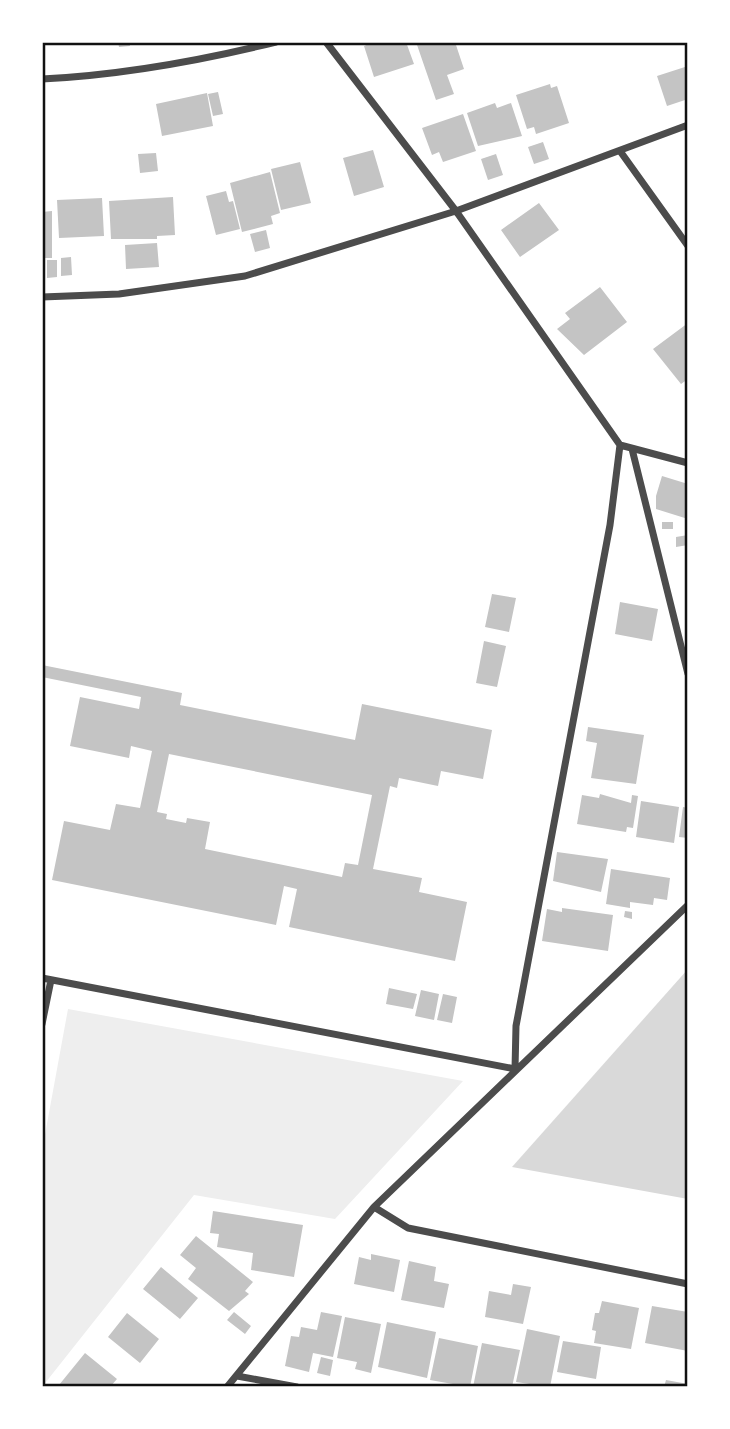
<svg xmlns="http://www.w3.org/2000/svg" width="730" height="1429" viewBox="0 0 730 1429" font-family="'Sofia Sans Condensed',sans-serif">
<style>
.green{fill:#eee}
.water{fill:#d9d9d9}
.building{fill:#c4c4c4;fill-rule:evenodd}
.lines{fill:none;stroke-linecap:round;stroke-linejoin:round}
.minor{stroke:#4c4c4c;stroke-width:7}
.neatline{fill:none;stroke:#111;stroke-width:2.5}
</style>
<rect width="100%" height="100%" fill="#fff"/>
<!-- green -->
<path class="green" d="M68,1009L463,1081L335,1219L194,1195L42,1387V1151Z"/>
<!-- water -->
<path class="water" d="M688,969V1199L512,1167Z"/>
<!-- building -->
<path class="building" d="M118,42H129L130,46L119,47Z
M374,42H406L414,64L374,77L364,46Z
M416,42H455L464,69L447,75L454,94L436,100Z
M688,66V99L667,106L657,76Z
M550,84L551,88L557,86L569,123L536,134L534,127L527,129L516,95Z
M218,92L223,114L213,116L208,94Z
M207,93L213,126L162,136L156,104Z
M495,103L497,108L511,103L522,136L478,146L467,113Z
M463,114L476,151L443,162L439,152L432,155L422,128Z
M543,142L549,159L534,164L528,147Z
M373,150L384,187L354,196L343,158Z
M156,153L158,171L140,173L138,154Z
M496,154L503,175L488,180L481,159Z
M300,162L311,203L281,210L271,169Z
M270,172L280,213L271,216L273,224L242,232L230,183Z
M226,191L229,202L233,201L240,229L216,235L206,196Z
M173,197L175,235L157,236V239H111L109,201Z
M102,198L104,236L59,238L57,200Z
M539,203L559,230L520,257L501,230Z
M52,211V258H42V212Z
M266,230L270,248L255,252L250,234Z
M157,243L159,267L126,269L125,245Z
M71,257L72,275L61,276V258Z
M47,260H57V277L47,278Z
M600,287L627,322L584,355L557,329L570,319L565,313Z
M688,323V379L681,384L653,349Z
M662,476L688,484V519L656,509V496Z
M662,522H673V529H662Z
M688,535V545L676,547V537Z
M492,594L516,598L509,632L485,627Z
M620,602L658,609L652,641L615,634Z
M484,641L506,646L497,687L476,683Z
M42,665L182,693L180,705L355,740L362,704L492,730L483,779L441,771L438,786L399,778L397,788L390,786L373,869L422,878L419,892L467,902L455,961L289,927L297,889L284,886L276,925L52,880L64,821L110,830L116,804L140,808L152,751L131,746L129,758L70,746L80,697L139,709L141,697L42,677ZM169,754L372,795L358,865L345,863L342,877L205,849L210,822L187,818L186,823L166,819L167,814L157,812Z
M588,727L644,735L636,784L591,778L597,743L586,741Z
M600,794L631,803L632,795L638,796L633,828L627,827L626,832L577,824L582,795L599,798Z
M641,801L679,807L674,843L636,837Z
M683,807L688,808V838L679,837Z
M557,852L608,859L601,892L553,881Z
M611,869L670,878L667,900L654,898L653,905L630,902V908L606,904Z
M562,908L613,915L608,951L542,941L547,909L562,912Z
M625,911L632,912V919L624,917Z
M389,988L417,994L413,1009L386,1004Z
M421,990L439,994L434,1020L415,1016Z
M443,994L457,997L452,1023L437,1020Z
M213,1211L303,1225L294,1277L251,1270L253,1253L217,1247L219,1234L210,1233Z
M196,1236L253,1282L245,1291L249,1294L229,1311L188,1279L196,1268L180,1255Z
M371,1254L400,1260L394,1292L354,1284L359,1257L371,1260Z
M409,1261L436,1267L434,1281L449,1284L444,1308L401,1300Z
M161,1267L198,1298L180,1319L143,1289Z
M513,1284L531,1287L523,1324L485,1317L489,1291L511,1295Z
M602,1301L639,1308L631,1349L594,1343L596,1331L592,1330L595,1313H599Z
M652,1306L688,1312V1351L645,1343Z
M234,1312L251,1326L245,1334L227,1320Z
M321,1312L342,1316L333,1357L313,1353L309,1372L285,1366L291,1336L299,1337L301,1327L317,1330Z
M127,1313L159,1339L140,1363L108,1337Z
M345,1317L381,1324L371,1373L355,1369L357,1362L337,1358Z
M387,1322L436,1332L427,1378L378,1367Z
M527,1329L560,1336L550,1387L516,1382Z
M439,1338L478,1346L470,1387L430,1380Z
M563,1341L601,1347L596,1379L557,1372Z
M482,1343L520,1350L512,1387H473Z
M85,1353L117,1379L110,1387L59,1385Z
M321,1357L333,1360L330,1376L317,1373Z
M666,1380L688,1384V1387H664Z"/>
<g class="lines">
<!-- minor -->
<path class="minor" d="M326,42L456,211L620,445L688,463
M42,79C121,75 199,61 276,42
M620,151L688,246
M42,297L119,294L245,276L456,211L688,125
M632,449L688,674
M42,978L515,1069
M42,1024L51,980
M515,1069L516,1026L610,525L620,445
M374,1207L408,1228L688,1284
M237,1376L297,1387
M227,1387L374,1207L688,905"/>
</g>
<!-- border -->
<rect width="730" height="1429" fill="none" stroke="#ffffff" stroke-width="88"/>
<rect x="44" y="44" width="642" height="1341" class="neatline"/>
</svg>
